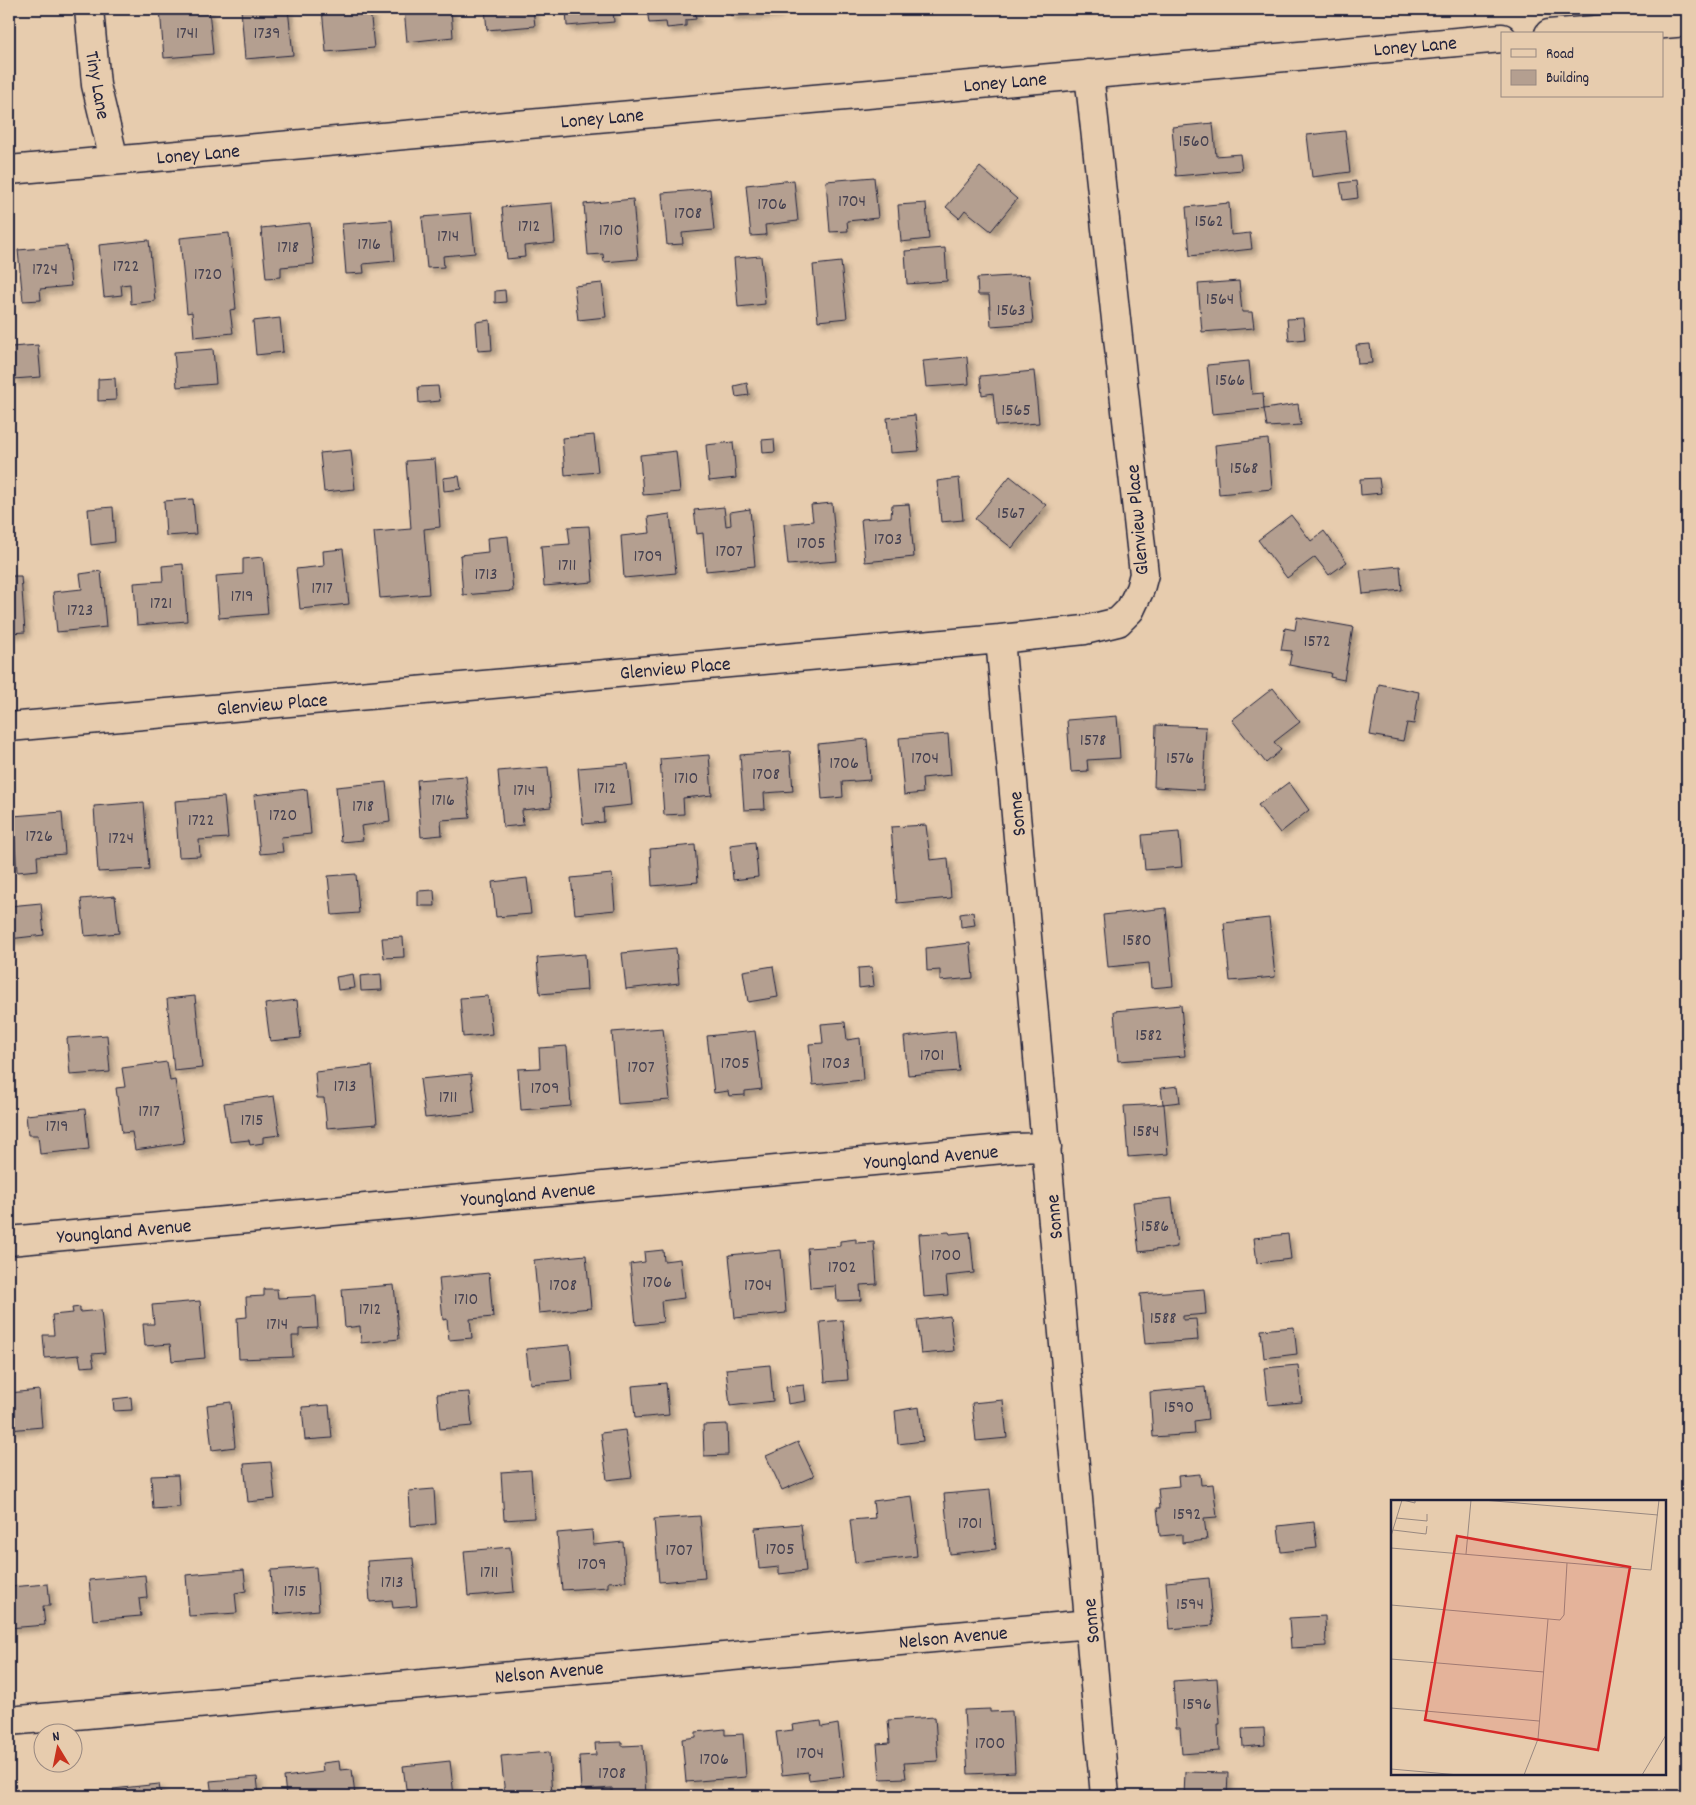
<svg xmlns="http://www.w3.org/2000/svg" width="1696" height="1805" viewBox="0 0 1696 1805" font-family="Dekko,sans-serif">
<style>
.building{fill:#b49f90;stroke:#22223b;filter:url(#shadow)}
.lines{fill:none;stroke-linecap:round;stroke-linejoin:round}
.street-casing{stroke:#22223b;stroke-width:31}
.street{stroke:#e7ccae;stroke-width:28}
.labels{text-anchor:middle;stroke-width:4.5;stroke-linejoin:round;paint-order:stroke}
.number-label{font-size:18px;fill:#464150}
.street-label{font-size:20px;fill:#22223b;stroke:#e7ccae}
.inset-road{fill:none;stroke:#988880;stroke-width:1}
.view{fill:#d62828;fill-opacity:0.15;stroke:#d62828;stroke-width:2.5}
.inset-edge{fill:none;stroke:#22223b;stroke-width:2.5}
</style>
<defs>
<filter id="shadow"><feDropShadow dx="4.5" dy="4.5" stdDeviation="2.5" flood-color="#0004"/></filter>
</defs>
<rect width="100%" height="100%" fill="#e7ccae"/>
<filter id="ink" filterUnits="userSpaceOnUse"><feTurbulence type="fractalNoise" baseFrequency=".02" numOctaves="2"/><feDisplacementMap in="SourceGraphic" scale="10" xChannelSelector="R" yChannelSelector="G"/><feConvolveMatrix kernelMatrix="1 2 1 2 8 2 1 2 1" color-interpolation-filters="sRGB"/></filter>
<g filter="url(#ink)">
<!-- building -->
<path class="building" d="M160,9H209L213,54L164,58Z
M241,9H288L293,55L245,59Z
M322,9H370L374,48L326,52Z
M404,9H451L453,37L407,42Z
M485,9H533L535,26L487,30Z
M566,9H613L614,22L567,26Z
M647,9H695L696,19L686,20V26L667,28L666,22L649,23Z
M730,9H778V12L731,16Z
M1213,123L1216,156L1240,154L1242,170L1176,176L1172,127Z
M1345,131L1350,172L1312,177L1307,135Z
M980,167L1017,199L991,231L965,210L959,218L946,207Z
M874,177L878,218L847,221L848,231L830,232L826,181Z
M794,180L798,221L765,225L766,235L751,236L746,185Z
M1356,181L1358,198L1343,200L1340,183Z
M710,189L714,230L682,233L683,244L667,245L662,193Z
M633,199L638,259L604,262L603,254L588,255L584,204Z
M552,203L555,243L524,246L525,257L507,259L502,207Z
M926,203L929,239L901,242L898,205Z
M1229,203L1231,235L1250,233L1252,249L1190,256L1186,207Z
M471,213L475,253L443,256L444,267L427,268L422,217Z
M392,220L395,261L363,264L364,273L346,274L342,224Z
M310,223L314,264L281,267V277L266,278L261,228Z
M229,233L236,309L230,310L233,333L194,337L192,312L187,313L180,238Z
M149,240L155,301L131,304L130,284L121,285L122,295L104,297L99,245Z
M67,246L71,286L40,289L41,300L23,301L18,250Z
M945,248L947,281L907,284L905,251Z
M761,256L765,304L738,307L734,258Z
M841,262L847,318L818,321L813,265Z
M1029,275L1033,323L991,326L989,295H978L977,278Z
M1239,281L1242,312H1252L1254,328L1202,332L1198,284Z
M602,283L606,317L578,320L574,286Z
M505,290L506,302L495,303V291Z
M280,318L283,352L256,355L253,321Z
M1303,318L1305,339L1289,341L1287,319Z
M490,320L492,350L478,351L476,322Z
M1370,344L1372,363L1358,364L1356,345Z
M38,345L41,377L13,379L11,347Z
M213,349L216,384L177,387L174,352Z
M967,357L969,384L926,387L923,361Z
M1249,361L1252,394L1263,393L1264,409L1212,414L1207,365Z
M1034,371L1039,423L996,426L993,393L982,395L980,376Z
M115,378L116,400L98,401V379Z
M747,383L749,395L736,397L734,386Z
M438,386L440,401L419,403L418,387Z
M1298,404L1301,425L1267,427L1264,409Z
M915,415L919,451L890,453L887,418Z
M594,435L598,472L565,475L562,438Z
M774,439L775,452L763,453L762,440Z
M1268,439L1272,489L1219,494L1215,445Z
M733,442L736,478L709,481L706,445Z
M351,450L355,489L324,492L320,453Z
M676,451L680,492L643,495L640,455Z
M435,459L440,527L424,529L429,594L380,598L374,532L411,529L406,461Z
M459,476L461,489L444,491L443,478Z
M1010,476L1046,505L1012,548L975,519Z
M959,478L963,520L941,522L937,481Z
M1379,478L1381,493L1361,495L1360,479Z
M193,499L196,534L166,536L164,501Z
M832,503L837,561L788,565L784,524L813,521L811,505Z
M909,504L914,557L865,562L861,519L891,517L892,505Z
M113,507L115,542L91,545L88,509Z
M724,507L726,526L731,525L730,512L750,509L755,566L706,571L703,533L697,534L694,510Z
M670,514L676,573L624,578L621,536L650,533L648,517Z
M1291,515L1311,541L1324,531L1347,562L1329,575L1315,557L1287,578L1258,540Z
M589,526L593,582L544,586L541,546L570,544L568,527Z
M508,536L513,591L463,595L460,555L488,552L487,538Z
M343,549L349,604L300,609L296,569L324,566L323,551Z
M263,557L268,614L219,618L216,576L243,574V559Z
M183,564L187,621L137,625L134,583L163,581L162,566Z
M1400,566L1402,590L1363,594L1360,570Z
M101,571L106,627L57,632L53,592L82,589L80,574Z
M9,576H21L25,632L9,633Z
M1297,617L1353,627L1344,680L1330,677L1331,673L1289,665L1292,651L1281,650L1285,628L1295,630Z
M1379,684L1419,692L1414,724L1407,723L1403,741L1370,735Z
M1273,688L1300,722L1274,742L1281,750L1266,763L1232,720Z
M1117,716L1120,758L1087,760L1088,771L1071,772L1067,720Z
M1156,725L1206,727L1203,790L1154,787Z
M948,734L951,775L922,778L923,793L904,795L899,738Z
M867,739L870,780L842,782L843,797L822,799L818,744Z
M790,751L793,791L764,793L765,809L744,810L740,755Z
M709,755L712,795L683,798L684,814L664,815L660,759Z
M628,764L632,805L603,808L604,822L583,824L578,768Z
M548,767L551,807L522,810L523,825L503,827L498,771Z
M466,776L470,818L441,820L442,835L421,837L417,780Z
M386,782L390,822L361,826L363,840L341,842L336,787Z
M1289,782L1309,810L1280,833L1258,805Z
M307,789L311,834L281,837L283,852L260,854L254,795Z
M224,797L228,838L199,840L200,856L179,857L175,801Z
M144,802L149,869L98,872L94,806Z
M62,812L65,854L37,856L38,870L17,872L13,816Z
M926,825L930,860L948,858L951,898L897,903L891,827Z
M1179,832L1182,867L1145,870L1142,835Z
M755,842L758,877L733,880L730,845Z
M695,845L698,882L652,886L650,849Z
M356,874L359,913L332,915L328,876Z
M612,874L615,910L575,914L571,878Z
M527,878L531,914L496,917L492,882Z
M434,890L435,906H418V891Z
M115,896L119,933L85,936L81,899Z
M41,903L44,935L9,939V906Z
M1166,908L1173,986L1151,988L1149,963L1108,967L1103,915Z
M973,912L975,925L961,927L960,914Z
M1269,918L1275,977L1230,981L1224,923Z
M403,937L404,957L384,958L382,938Z
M970,943L973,978L940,981V970L927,971L926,948Z
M676,948L679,983L626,989L622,953Z
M585,954L587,990L540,994L537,958Z
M773,966L778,997L748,1002L743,971Z
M872,967L874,986L859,988L858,968Z
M353,974L355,988L338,990L336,977Z
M381,974L382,990L361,991L360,976Z
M195,996L202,1068L174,1071L167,999Z
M488,996L492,1034L463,1037L460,998Z
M297,1000L301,1038L270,1041L265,1004Z
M1181,1005L1185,1056L1118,1061L1114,1011Z
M845,1022L847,1040L860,1038L863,1080L813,1085L809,1044L823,1043L821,1024Z
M663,1028L670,1100L618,1104L612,1032Z
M755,1031L762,1089L745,1091V1095L729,1096L728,1091L714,1093L707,1036Z
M955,1031L959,1071L908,1075L904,1037Z
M107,1035L110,1072L70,1075L67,1038Z
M567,1046L571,1106L521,1110L518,1069L540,1068L539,1048Z
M167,1062L170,1081L175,1080L184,1143L135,1150L132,1132L122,1133L116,1088L125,1087L122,1068Z
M372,1066L377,1124L327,1128L324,1098H317L315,1072Z
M471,1074L475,1113L425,1118L420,1079Z
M1178,1086L1180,1102L1163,1104L1161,1088Z
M274,1096L280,1135L263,1137V1143L250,1145L249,1140L230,1142L224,1103Z
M1164,1104L1168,1154L1128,1157L1124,1106Z
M85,1109L89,1149L40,1154L38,1135H28L26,1115Z
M1172,1198L1177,1247L1139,1252L1133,1202Z
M949,1232L950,1234L970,1232L974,1273L946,1276L948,1295L924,1297L919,1234Z
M1288,1234L1291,1259L1257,1263L1254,1238Z
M856,1239V1243L874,1242L877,1284L860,1285L861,1300L837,1301L836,1286L810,1288L807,1248L840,1246V1241Z
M663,1250L664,1261L680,1259L684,1298L661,1301L663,1322L636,1325L630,1264L645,1262L644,1252Z
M781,1250L786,1313L735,1318L729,1255Z
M586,1255L591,1308L539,1313L534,1260Z
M489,1273L493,1317L470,1319L472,1338L449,1340L447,1319L443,1320L439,1278Z
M394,1285L399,1339L361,1343L360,1326L345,1328L342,1289Z
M264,1289H277L278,1298L316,1296L318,1328L299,1329V1336H292L293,1357L239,1359L237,1318L247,1317L246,1297L264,1296Z
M1204,1289L1206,1314L1183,1316V1320L1196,1319L1198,1340L1145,1344L1140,1294Z
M200,1301L205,1358L172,1361L170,1344L145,1346L143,1324H154L152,1305Z
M80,1307V1312L101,1310L105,1353L92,1354L94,1366L81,1367L79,1355L45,1358L43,1335H54L52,1315L73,1313L72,1308Z
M950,1316L954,1351L921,1354L917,1320Z
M843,1320L848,1380L825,1382L820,1322Z
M1294,1327L1297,1354L1264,1358L1261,1330Z
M570,1345L573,1380L530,1384L526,1349Z
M770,1365L773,1401L730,1406L726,1369Z
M1298,1365L1302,1402L1268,1405L1264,1368Z
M666,1383L669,1415L635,1418L632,1386Z
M804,1385L806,1401L788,1404L786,1387Z
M1205,1387L1208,1419L1194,1421L1195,1434L1153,1437L1150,1392Z
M39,1390L42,1427L9,1430V1393Z
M469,1392L472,1426L440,1429L437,1394Z
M131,1397L132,1410L114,1411L113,1399Z
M1003,1400L1007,1438L976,1441L972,1403Z
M231,1402L235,1447L212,1450L207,1405Z
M329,1405L332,1438L305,1440L302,1407Z
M919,1407L923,1441L898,1444L895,1411Z
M727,1424L728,1455L704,1456L703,1425Z
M625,1430L632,1477L607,1480L601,1433Z
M798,1442L814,1476L782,1490L766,1456Z
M271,1462L275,1499L248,1502L244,1464Z
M531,1470L534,1518L504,1520L501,1472Z
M1200,1474L1201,1485L1213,1484L1217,1517L1204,1518L1207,1540L1182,1543V1534L1160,1536L1157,1508H1160L1158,1488L1179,1486L1178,1476Z
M178,1475L180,1507L153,1509L151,1476Z
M434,1489L436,1524L411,1526L409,1491Z
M990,1490L996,1549L950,1554L944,1494Z
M912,1496L917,1536H915L917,1556L855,1563L850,1520L875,1518L873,1501Z
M700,1516L705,1578L659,1582L654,1519Z
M1314,1522L1317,1548L1281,1552L1278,1526Z
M801,1524L806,1571L779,1574V1567L759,1569L755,1528Z
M592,1530L593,1545L623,1542L626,1581L608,1582V1587L562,1590L557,1533Z
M510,1547L514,1592L468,1596L464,1551Z
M413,1558L417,1606L393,1608L392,1600L370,1602L367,1561Z
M316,1567L319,1610L274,1614L271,1570Z
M244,1570L246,1591L235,1593L237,1613L189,1616L186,1575Z
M145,1575L147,1598L139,1599L141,1616L93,1620L89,1580Z
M1209,1578L1213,1625L1170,1629L1166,1582Z
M48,1584L50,1606H43L45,1625L9,1628V1587Z
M1325,1616L1326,1646L1291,1648L1289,1618Z
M1217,1678L1220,1724H1218L1219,1751L1182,1754L1180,1728H1176L1173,1681Z
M990,1709V1712L1012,1711L1015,1772L968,1774L964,1710Z
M935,1717L938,1761L904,1763L906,1778L880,1779L877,1744L890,1743L888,1720Z
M821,1721L822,1727L838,1724L844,1776L809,1780L808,1772L782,1775L776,1732L793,1730L792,1725Z
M1264,1728L1265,1745L1243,1747L1242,1729Z
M725,1729V1735L743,1734L746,1777L686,1782L682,1739L696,1737V1732Z
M622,1742V1746L643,1745L646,1796H612V1788L581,1790L579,1756L596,1755L595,1743Z
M549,1752L552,1795L505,1796L501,1756Z
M339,1761L340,1770L352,1769L355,1796H286L284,1777L323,1772L322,1763Z
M450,1761L454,1796H407L403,1766Z
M1185,1772L1228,1773L1227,1796H1184Z
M257,1777L259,1796H212L210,1781Z
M159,1784L161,1796H114L113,1789Z
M42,1791L43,1796H14V1794Z"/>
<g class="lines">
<!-- street casing -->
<g class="street-casing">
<path id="street" d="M89,9L96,85L114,160
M1549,34L1687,22
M9,170L1502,38
M1000,639L1105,1796
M9,727L1000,639L1085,630L1118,622L1130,610L1140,589L1144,574L1089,74
M9,1241L1014,1148L1047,1147
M9,1721L1090,1624"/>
</g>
<!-- street -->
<use href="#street" class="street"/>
</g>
</g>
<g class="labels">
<!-- number labels -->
<g class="number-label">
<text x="187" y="38">1741</text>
<text x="267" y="38">1739</text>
<text x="1194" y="146">1560</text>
<text x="852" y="206">1704</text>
<text x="772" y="209">1706</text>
<text x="688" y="218">1708</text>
<text x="1209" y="226">1562</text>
<text x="529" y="231">1712</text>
<text x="611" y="235">1710</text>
<text x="448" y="241">1714</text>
<text x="369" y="249">1716</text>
<text x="288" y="252">1718</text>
<text x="126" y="271">1722</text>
<text x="45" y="274">1724</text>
<text x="208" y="279">1720</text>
<text x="1220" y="304">1564</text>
<text x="1011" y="315">1563</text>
<text x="1230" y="385">1566</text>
<text x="1016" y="415">1565</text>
<text x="1244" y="473">1568</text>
<text x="1011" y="518">1567</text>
<text x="888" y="544">1703</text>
<text x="811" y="548">1705</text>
<text x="729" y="556">1707</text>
<text x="648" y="561">1709</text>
<text x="567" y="570">1711</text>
<text x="486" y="579">1713</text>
<text x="322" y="593">1717</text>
<text x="242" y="601">1719</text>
<text x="161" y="608">1721</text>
<text x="80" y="615">1723</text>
<text x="1317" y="646">1572</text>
<text x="1093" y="745">1578</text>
<text x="925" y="763">1704</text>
<text x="1180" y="763">1576</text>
<text x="844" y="768">1706</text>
<text x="766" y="779">1708</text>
<text x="686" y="783">1710</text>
<text x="605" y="793">1712</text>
<text x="524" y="795">1714</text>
<text x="443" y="805">1716</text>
<text x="363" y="811">1718</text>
<text x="283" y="820">1720</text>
<text x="201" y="825">1722</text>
<text x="39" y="841">1726</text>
<text x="121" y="843">1724</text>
<text x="1137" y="945">1580</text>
<text x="1149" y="1040">1582</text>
<text x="932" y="1060">1701</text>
<text x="735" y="1068">1705</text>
<text x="836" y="1068">1703</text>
<text x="641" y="1072">1707</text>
<text x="345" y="1091">1713</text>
<text x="545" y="1093">1709</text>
<text x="448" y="1102">1711</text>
<text x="149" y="1116">1717</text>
<text x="252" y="1125">1715</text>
<text x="57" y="1131">1719</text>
<text x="1146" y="1136">1584</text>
<text x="1155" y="1231">1586</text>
<text x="946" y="1260">1700</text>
<text x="842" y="1272">1702</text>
<text x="657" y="1287">1706</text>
<text x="563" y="1290">1708</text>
<text x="758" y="1290">1704</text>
<text x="466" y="1304">1710</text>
<text x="370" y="1314">1712</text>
<text x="1163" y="1323">1588</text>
<text x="277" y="1329">1714</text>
<text x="1179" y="1412">1590</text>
<text x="1187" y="1519">1592</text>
<text x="970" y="1528">1701</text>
<text x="780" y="1554">1705</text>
<text x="679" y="1555">1707</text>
<text x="592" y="1569">1709</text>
<text x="489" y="1577">1711</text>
<text x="392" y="1587">1713</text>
<text x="295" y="1596">1715</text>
<text x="1190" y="1609">1594</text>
<text x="1197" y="1709">1596</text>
<text x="990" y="1748">1700</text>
<text x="810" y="1758">1704</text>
<text x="714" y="1764">1706</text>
<text x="612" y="1778">1708</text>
</g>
<!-- street labels -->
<g class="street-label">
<text transform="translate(1415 45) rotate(-5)" y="7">Loney Lane</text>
<text transform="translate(1005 81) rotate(-5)" y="7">Loney Lane</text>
<text transform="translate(99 85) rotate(80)" y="7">Tiny Lane</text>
<text transform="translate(602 117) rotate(-5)" y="7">Loney Lane</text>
<text transform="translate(198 153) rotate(-5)" y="7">Loney Lane</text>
<text transform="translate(1136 520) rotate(-95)" y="7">Glenview Place</text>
<text transform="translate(675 667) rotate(-5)" y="7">Glenview Place</text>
<text transform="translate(272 703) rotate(-5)" y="7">Glenview Place</text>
<text transform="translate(1016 814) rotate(-95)" y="7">Sonne</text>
<text transform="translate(931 1156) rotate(-5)" y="7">Youngland Avenue</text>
<text transform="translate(528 1193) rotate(-5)" y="7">Youngland Avenue</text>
<text transform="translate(1053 1217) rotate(-95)" y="7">Sonne</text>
<text transform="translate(124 1230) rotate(-5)" y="7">Youngland Avenue</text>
<text transform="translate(1090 1621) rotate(-95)" y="7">Sonne</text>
<text transform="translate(953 1636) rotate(-5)" y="7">Nelson Avenue</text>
<text transform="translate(549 1671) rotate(-5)" y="7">Nelson Avenue</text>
</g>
</g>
<!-- overview -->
<g transform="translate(1391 1500)">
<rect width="275" height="275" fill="#e7ccae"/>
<path class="inset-road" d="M12,0L24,3V0M92,0L267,15M5,18L36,21V14M2,30L35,34L36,26M0,36L11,0M0,48L260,70L268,0M75,54L80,0M0,105L169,120L173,115L176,63M0,159L153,172M0,208L148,221M0,269L68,275M133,275L147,239L157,119M251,275L275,235"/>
<path class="view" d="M66,36L239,67L207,250L34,220Z"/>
<rect width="275" height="275" class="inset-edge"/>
</g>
<!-- margin -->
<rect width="1696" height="1805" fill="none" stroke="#e7ccae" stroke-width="30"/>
<rect x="15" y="15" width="1666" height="1775" fill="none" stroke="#22223b" stroke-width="2" filter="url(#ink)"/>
<!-- legend -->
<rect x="1501" y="32" width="162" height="65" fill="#e7ccae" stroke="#988880"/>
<rect x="1511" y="49" width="25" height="8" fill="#e7ccae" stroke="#988880"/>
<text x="1546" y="58" font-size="15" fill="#22223b">Road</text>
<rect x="1511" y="70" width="25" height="15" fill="#b49f90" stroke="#988880"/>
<text x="1546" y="82" font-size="15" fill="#22223b">Building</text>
<!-- north arrow -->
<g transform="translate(58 1748) rotate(350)"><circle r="24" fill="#e7ccae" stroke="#988880"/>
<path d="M0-4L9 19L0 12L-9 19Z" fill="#c8321e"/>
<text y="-8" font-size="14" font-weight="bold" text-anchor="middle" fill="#22223b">N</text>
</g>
</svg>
